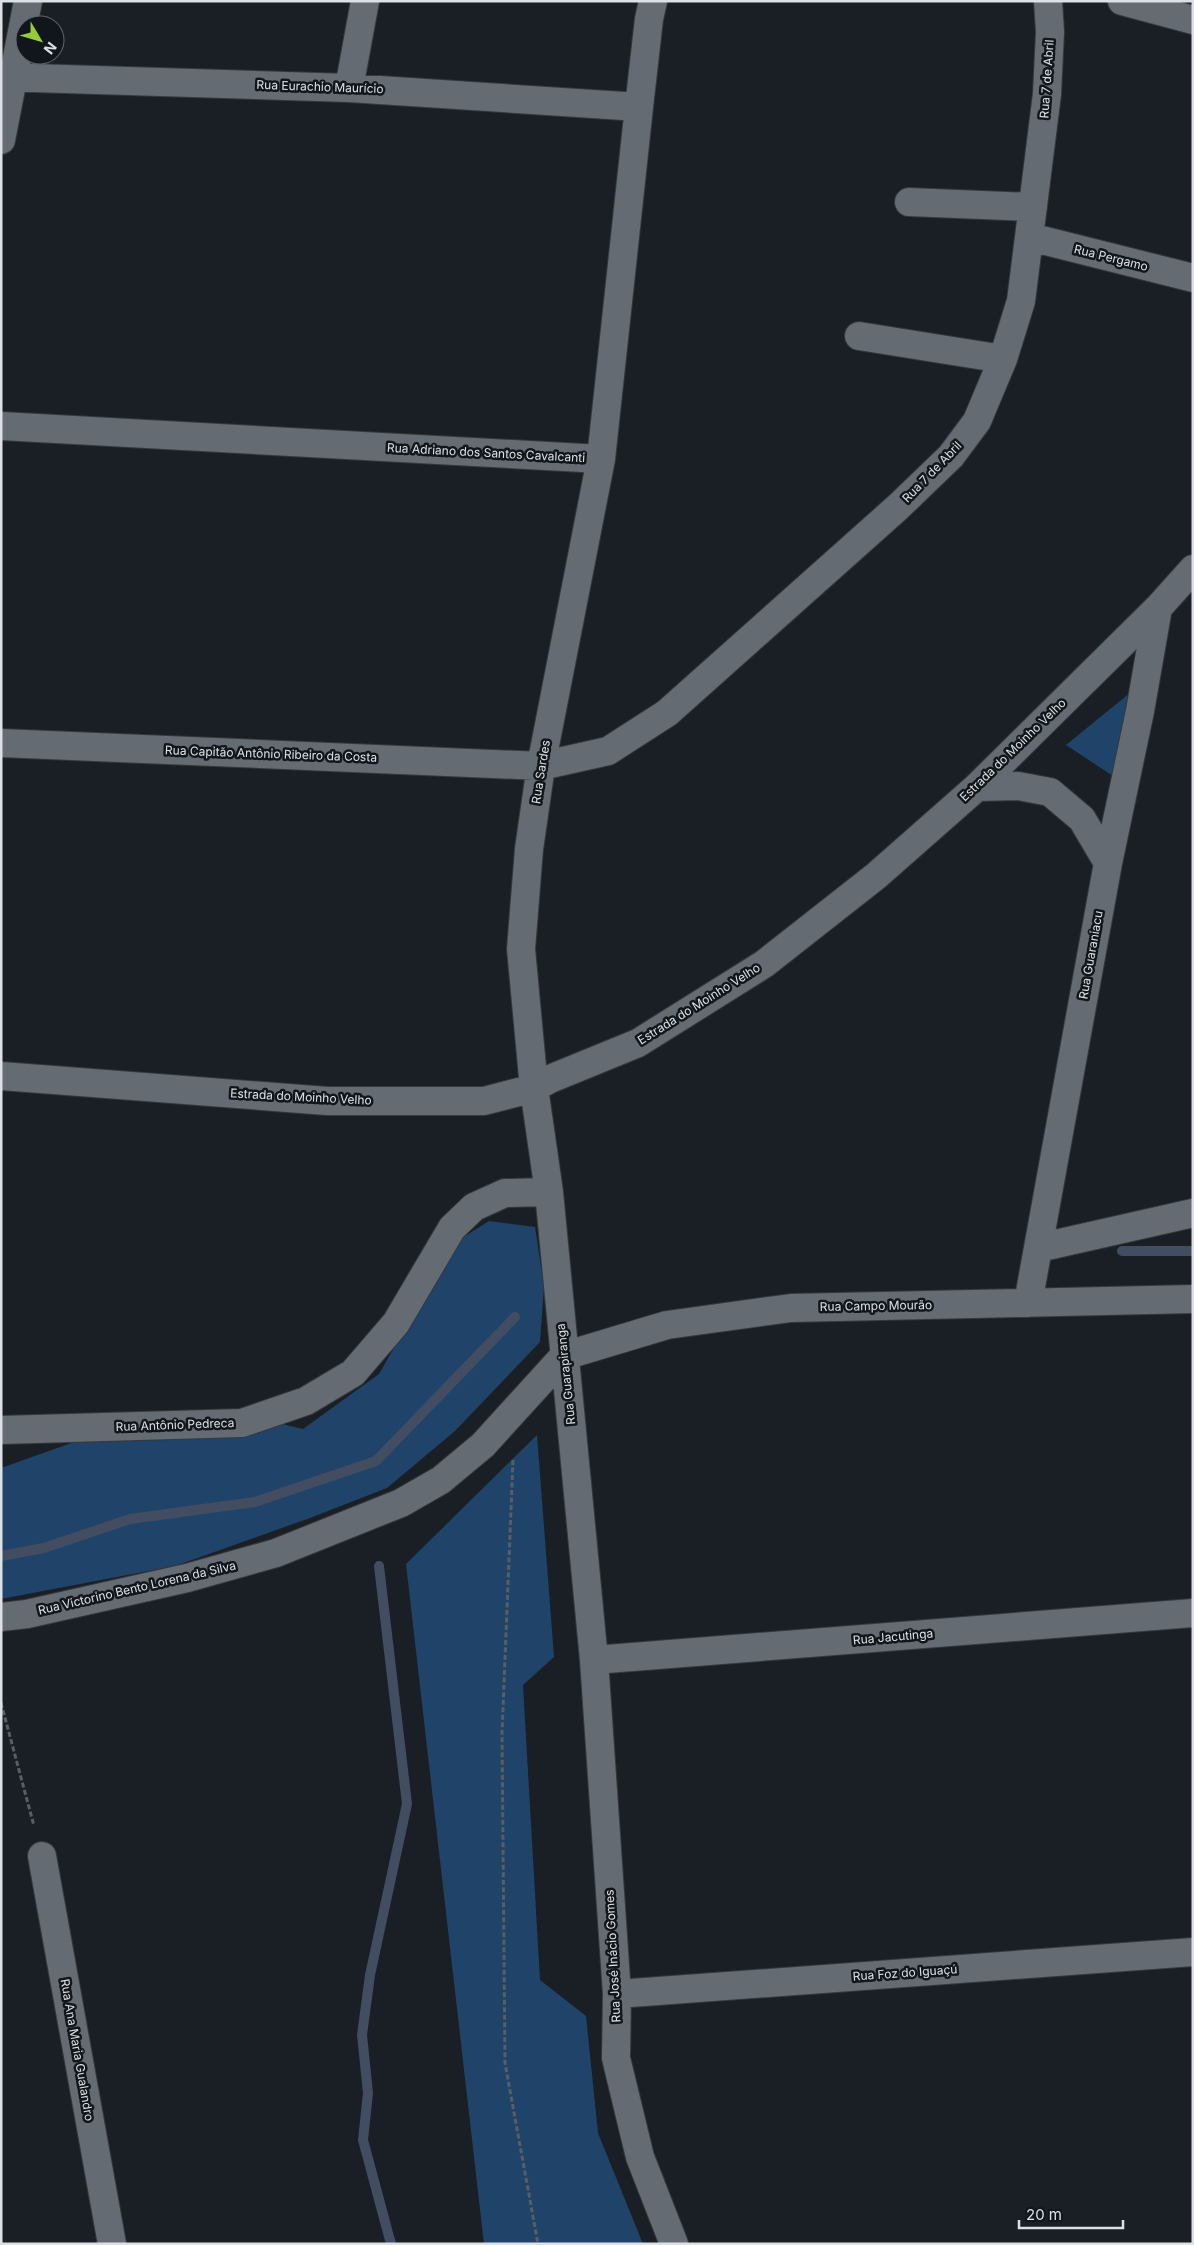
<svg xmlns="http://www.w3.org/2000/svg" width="1194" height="2245" viewBox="0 0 1194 2245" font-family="Inter,sans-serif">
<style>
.green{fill:#204369}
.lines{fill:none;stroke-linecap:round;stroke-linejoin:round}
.stream{stroke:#424d61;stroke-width:10}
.minor-casing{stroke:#35393d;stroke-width:30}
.path{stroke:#595e63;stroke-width:3;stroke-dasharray:5 2.5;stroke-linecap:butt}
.minor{stroke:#656b72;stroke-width:28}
.labels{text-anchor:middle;stroke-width:5;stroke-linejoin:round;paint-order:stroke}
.street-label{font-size:12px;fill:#dde1e5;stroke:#11161c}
</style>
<rect width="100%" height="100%" fill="#1a1f25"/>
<!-- green -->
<path class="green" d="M1136,688L1113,776L1066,745Z
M489,1221L535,1227L544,1287L540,1342L455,1431L387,1488L310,1518L175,1566L1,1599V1468L77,1441L278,1423L303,1429L379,1374L454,1243Z
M537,1435L554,1657L523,1685L540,1980L586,2016L598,2133L643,2244H484L406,1564Z"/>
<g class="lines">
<!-- stream -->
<path class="stream" d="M1122,1251H1193
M1,1556L44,1548L130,1519L255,1502L376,1461L515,1317
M379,1566L407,1804L370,1975L362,2035L368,2093L363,2140L391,2244"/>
<!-- minor casing -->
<g class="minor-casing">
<path id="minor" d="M653,1L649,19L639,107L601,459L541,766L529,849L521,949L534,1088L549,1192L594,1660L617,1994L616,2058L640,2157L674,2244
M1122,1L1193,20
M1,77L349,88L639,107
M349,88L365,1
M1,140L28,1
M909,202L1033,207
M1030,237L1193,278
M859,336L1003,359
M1,426L601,459
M1,743L541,766L608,751L667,713L898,507L951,456L977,421L1003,359L1021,301L1047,94L1050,32L1048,1
M977,787L1018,786L1050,792L1082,819L1108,863
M1,1076L327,1101H484L534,1088L550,1079L638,1043L764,964L876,876L977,787L1158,608L1193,569
M1038,1248L1193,1213
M1028,1303L1108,863L1140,711L1158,608
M564,1356L667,1325L791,1308L1193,1299
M1,1430L242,1423L306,1401L353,1373L396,1323L452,1228L474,1207L505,1193L549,1192
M1,1617L27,1614L187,1578L276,1553L401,1503L441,1480L483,1445L564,1356
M594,1660L1193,1613
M42,1856L112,2244
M617,1994L1193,1952"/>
</g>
<!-- path -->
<path class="path" d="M513,1460L502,1733L505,2063L538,2244
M1,1703L34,1826"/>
<!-- minor -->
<use href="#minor" class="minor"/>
</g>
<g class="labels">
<!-- street labels -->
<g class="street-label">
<text transform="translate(1047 79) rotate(-86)" y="4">Rua 7 de Abril</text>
<text transform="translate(320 87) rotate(2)" y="4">Rua Eurachio Maurício</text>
<text transform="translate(1111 258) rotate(14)" y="4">Rua Pergamo</text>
<text transform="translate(486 453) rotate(3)" y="4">Rua Adriano dos Santos Cavalcanti</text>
<text transform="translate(932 472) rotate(-46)" y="4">Rua 7 de Abril</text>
<text transform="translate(1013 750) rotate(-44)" y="4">Estrada do Moinho Velho</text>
<text transform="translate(271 754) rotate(2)" y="4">Rua Capitão Antônio Ribeiro da Costa</text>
<text transform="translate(541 772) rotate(-81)" y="4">Rua Sardes</text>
<text transform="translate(1091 955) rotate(-80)" y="4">Rua Guaraniacu</text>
<text transform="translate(699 1004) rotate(-32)" y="4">Estrada do Moinho Velho</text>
<text transform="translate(301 1097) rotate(3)" y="4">Estrada do Moinho Velho</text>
<text transform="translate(876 1306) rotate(-1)" y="4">Rua Campo Mourão</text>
<text transform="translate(566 1374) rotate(-96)" y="4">Rua Guarapiranga</text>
<text transform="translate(175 1425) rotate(-2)" y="4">Rua Antônio Pedreca</text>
<text transform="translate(137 1588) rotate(-13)" y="4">Rua Victorino Bento Lorena da Silva</text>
<text transform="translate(893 1637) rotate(-5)" y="4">Rua Jacutinga</text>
<text transform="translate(613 1956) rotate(-93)" y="4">Rua José Inácio Gomes</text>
<text transform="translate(905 1973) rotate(-4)" y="4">Rua Foz do Iguaçú</text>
<text transform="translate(77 2050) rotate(80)" y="4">Rua Ana Maria Gualandro</text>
</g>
</g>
<!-- border -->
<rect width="1194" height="2245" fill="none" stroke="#dde1e5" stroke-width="5"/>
<!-- north arrow -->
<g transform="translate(40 40) rotate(128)"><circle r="24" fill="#11161c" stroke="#63676c"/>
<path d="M0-4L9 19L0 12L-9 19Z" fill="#97cc39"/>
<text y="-8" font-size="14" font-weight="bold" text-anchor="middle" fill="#dde1e5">N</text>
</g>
<!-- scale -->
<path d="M1019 2220v8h104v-8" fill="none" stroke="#dde1e5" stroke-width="2.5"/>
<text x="1026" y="2220" font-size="15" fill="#dde1e5" stroke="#11161c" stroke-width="4" paint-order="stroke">20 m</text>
</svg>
